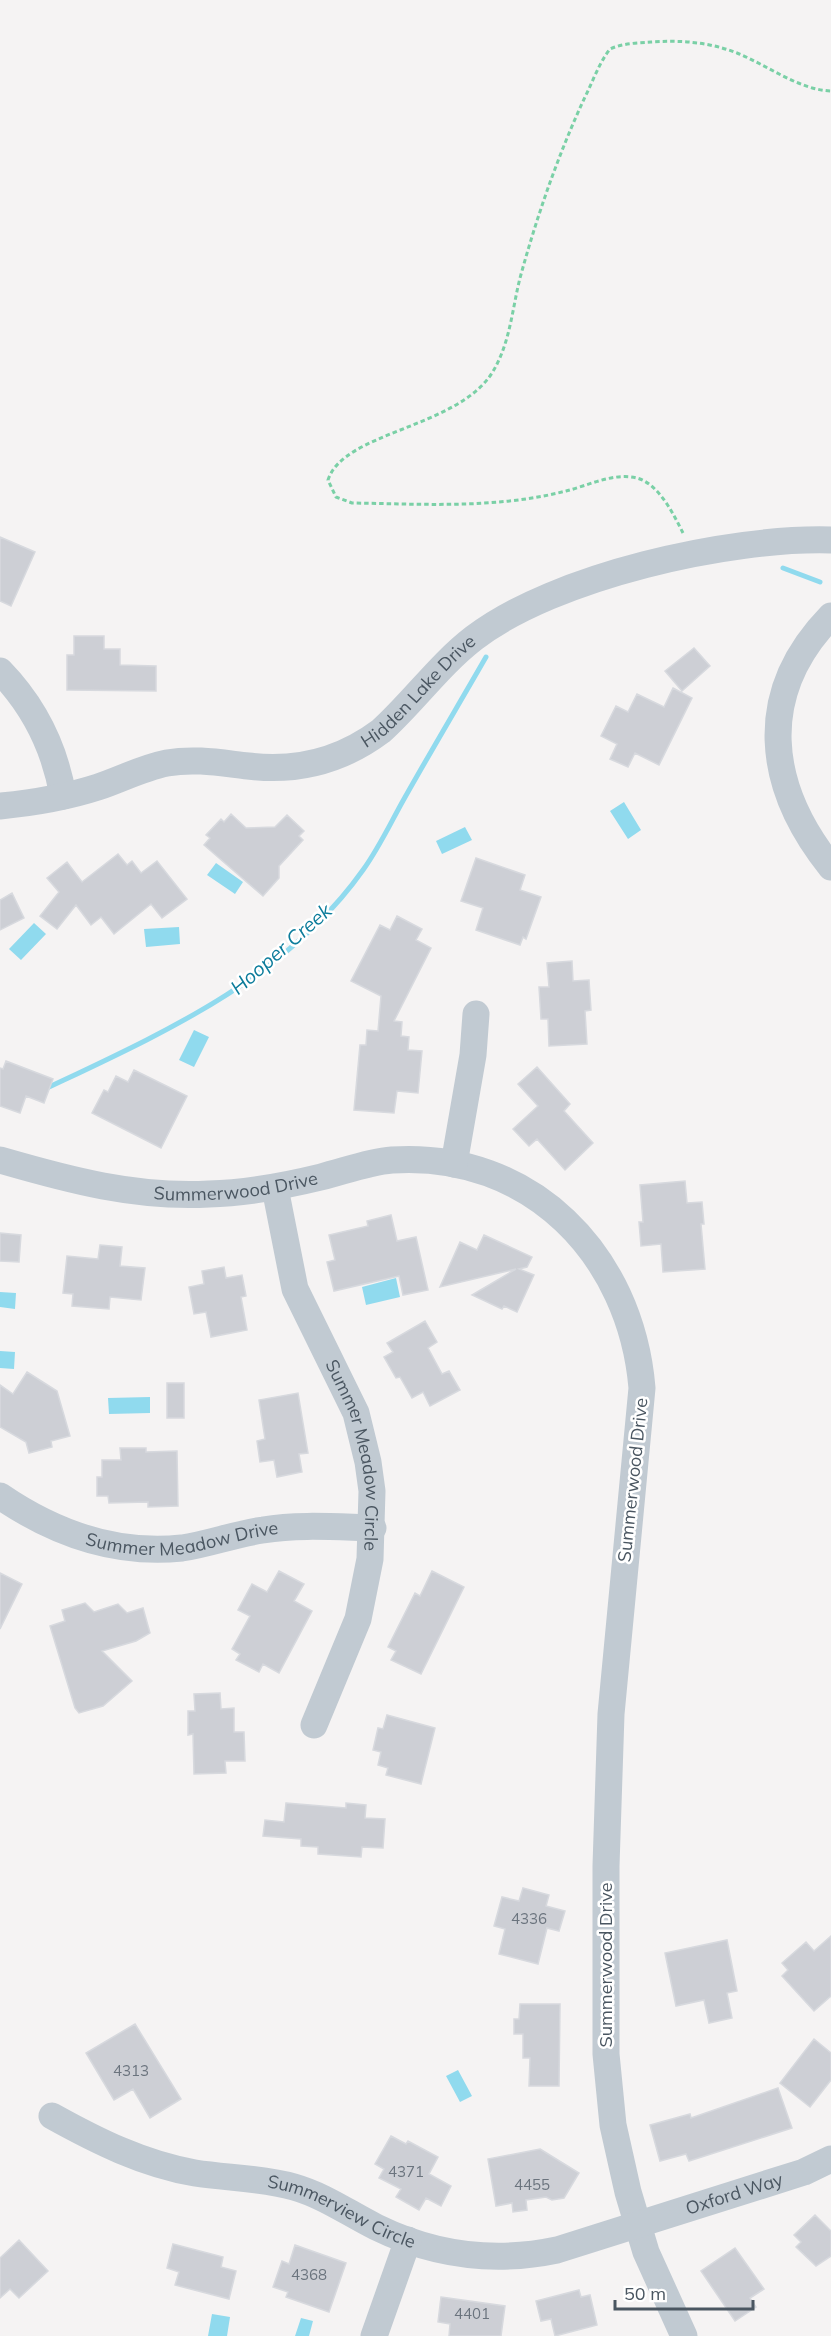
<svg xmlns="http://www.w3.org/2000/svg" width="831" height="2336" viewBox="0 0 831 2336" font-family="Mulish,sans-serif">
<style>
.water{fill:#90daee}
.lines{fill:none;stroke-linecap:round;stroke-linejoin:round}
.stream{stroke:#90daee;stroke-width:5}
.building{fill:#cdcfd5;stroke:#d7d9de;stroke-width:1.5}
.path{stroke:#7ad0a6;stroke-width:3;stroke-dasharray:4.5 3;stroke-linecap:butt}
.minor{stroke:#c1cad2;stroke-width:27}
.labels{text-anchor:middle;stroke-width:5;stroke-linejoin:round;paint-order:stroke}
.number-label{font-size:15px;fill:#6b747e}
.street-label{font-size:18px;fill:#4a5661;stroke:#fff}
.water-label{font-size:20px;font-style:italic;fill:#0c7c9b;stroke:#fff}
</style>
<rect width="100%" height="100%" fill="#f5f3f3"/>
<!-- water -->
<path class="water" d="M624,802L641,830L628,839L610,811Z
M465,827L472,840L442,854L436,841Z
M216,863L243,882L235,894L207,875Z
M34,923L46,934L21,960L9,949Z
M179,927L180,944L146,947L144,929Z
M194,1030L209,1037L194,1067L179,1060Z
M396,1278L400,1297L366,1305L362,1287Z
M0,1292L16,1293L15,1309L0,1307Z
M0,1351L15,1352L14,1369L0,1368Z
M150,1397V1413L109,1414L108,1398Z
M458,2070L472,2096L460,2102L446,2076Z
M212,2314L230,2317L227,2336H208Z
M301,2318L313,2321L309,2336H295Z"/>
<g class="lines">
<!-- stream -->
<path class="stream" d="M783,568L820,582
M45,1089C161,1034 286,979 363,870C379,848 391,822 404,799C431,751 459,704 486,657"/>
</g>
<!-- building -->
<path class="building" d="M0,537L35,552L11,606L0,601Z
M74,636H104V649H120V665L156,666V691L67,690V655H74Z
M694,648L710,666L682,691L665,671Z
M673,688L692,698L659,765L635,753L628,767L610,759L617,744L601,736L616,706L628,712L637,694L664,707Z
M231,814L246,828L275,827L287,815L304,831L299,836L303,840L279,866V878L263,896L204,845L210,838L206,835L221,819L224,822Z
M118,854L127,865L132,861L141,873L157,861L187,899L162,918L151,904L114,934L101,917L91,925L76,905L57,929L40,916L59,892L47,878L67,862L82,882Z
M476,858L525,875L520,890L541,897L526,939L523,937L520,945L476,930L483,908L461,901Z
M12,893L24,918L0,930V900Z
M397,916L422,929L416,940L431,948L394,1021L402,1022L401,1036L409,1037L408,1050L422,1051L418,1093L397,1091L394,1113L354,1110L360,1045H366L367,1030L378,1031L381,996L351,981L380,925L390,930Z
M572,961L573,981L589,980L591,1010L585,1011L587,1044L549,1046L548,1019H541L539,987H549L547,963Z
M6,1061L53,1079L44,1103L26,1096L20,1113L0,1106V1068L3,1069Z
M537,1067L570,1104L564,1111L593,1143L565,1170L537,1139L529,1146L513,1129L538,1106L518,1084Z
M134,1070L187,1096L161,1148L92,1113L104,1090L108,1092L116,1076L128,1082Z
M685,1181L687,1203L702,1202L704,1224H701L705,1269L663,1272L661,1244L641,1246L639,1222H643L640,1185Z
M391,1215L397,1241L416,1237L428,1290L403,1295L399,1276L334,1291L327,1262L335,1260L329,1235L368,1226L367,1221Z
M0,1233L21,1235L19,1262L0,1261Z
M484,1235L532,1257L527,1267L519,1269L534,1275L517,1312L504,1306L502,1309L472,1295L516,1269L440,1287L460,1242L477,1250Z
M100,1245L122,1247L120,1266L145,1268L141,1300L110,1297L109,1309L72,1306L73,1294L63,1293L67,1256L98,1259Z
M224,1267L226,1278L242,1275L246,1296L241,1297L247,1330L211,1337L206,1312L194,1314L189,1287L204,1284L202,1271Z
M425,1321L437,1342L428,1348L442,1374L449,1371L460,1390L430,1406L423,1392L412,1398L400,1377L396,1378L384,1357L393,1352L387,1343Z
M27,1372L57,1391L70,1436L51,1441L52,1447L29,1453L26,1442L0,1427V1385L13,1394Z
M167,1383H184V1418H167Z
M298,1393L308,1453L299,1454L302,1472L277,1477L274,1460L260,1462L257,1441L265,1439L259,1400Z
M120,1448H146V1452L177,1451L178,1506L148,1507V1502L109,1503L108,1496H97V1477H102V1460H121Z
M279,1571L304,1584L294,1601L312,1611L279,1673L263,1664L259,1672L236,1660L240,1654L232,1649L250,1616L238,1610L252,1584L267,1592Z
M432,1571L464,1587L421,1674L391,1660L396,1651L388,1647L415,1593L420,1596Z
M0,1573L22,1584L0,1629Z
M85,1603L94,1612L118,1604L127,1613L143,1608L150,1633L136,1641L102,1651L132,1681L103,1706L79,1713L75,1708L50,1626L65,1621L62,1610Z
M220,1693L221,1709L234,1708V1732H244L245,1761H225L226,1773L194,1774L193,1734L188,1735V1711H195L194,1694Z
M387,1715L435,1728L421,1784L386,1775L388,1768L378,1765L381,1752L373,1750L378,1728L383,1729Z
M286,1803L346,1808V1803L366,1805L365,1818L385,1819L383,1848L362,1847L361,1857L318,1854V1847L301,1846V1839L263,1836L265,1820L284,1822Z
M523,1888L549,1895L546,1906L565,1911L559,1931L547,1928L538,1964L499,1954L505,1929L494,1926L502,1897L519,1901Z
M831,1936V1996L814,2011L782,1976L788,1970L782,1963L806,1942L814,1951Z
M727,1940L737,1991L727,1993L732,2018L709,2023L704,2000L676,2006L665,1953Z
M520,2004H560L559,2086H529L530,2058H523V2034H514V2019H519Z
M135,2024L181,2099L150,2118L133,2089L114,2100L86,2053Z
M814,2039L831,2053V2080L810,2107L780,2083Z
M778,2088L792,2128L689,2161L686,2154L660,2161L650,2125L690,2114L691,2118Z
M391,2136L406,2144L408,2141L438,2157L429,2174L451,2186L441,2206L426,2198L419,2210L396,2197L401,2189L379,2178L384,2169L375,2164Z
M540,2149L579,2173L564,2198L552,2200L546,2197L526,2200L527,2210L513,2212L512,2203L496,2206L488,2159Z
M815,2215L831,2231V2256L816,2266L796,2247L801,2242L794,2235Z
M19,2240L48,2271L19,2298L10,2289L0,2298V2258Z
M173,2244L223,2257L221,2267L236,2271L229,2299L175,2285L179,2272L167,2268Z
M295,2245L346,2263L329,2312L286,2297L288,2292L273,2287L282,2261L289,2264Z
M735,2248L764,2289L750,2298L756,2307L735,2321L701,2271Z
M579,2290L581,2297L590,2295L597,2325L555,2336L551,2319L541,2321L536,2301Z
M441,2297L505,2306L501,2336H449L450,2324L438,2322Z"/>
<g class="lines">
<!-- path -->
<path class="path" d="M683,533C674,515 659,484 637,478C614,472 587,486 566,491C496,509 423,504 352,503L336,497L328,480C343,432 457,428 492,373C510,344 512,310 520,278C537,216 558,155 585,97C593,81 599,63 610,49C623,43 638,43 651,42C681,40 709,42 737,53C767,65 799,90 831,91"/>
<!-- minor -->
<g class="minor">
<path d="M831,616C755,694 766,786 831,867"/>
<path d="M0,671C34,706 55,749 63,796"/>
<path id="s1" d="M0,806C32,803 67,797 98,787C122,779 142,768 167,763C195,758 221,763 248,766C297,772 341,761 381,731C414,701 439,665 474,638C555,576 730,537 831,540"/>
<path id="s2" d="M0,1160C69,1180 136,1198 209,1194C248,1193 284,1186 321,1177C345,1171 368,1162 392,1160C531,1151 631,1255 642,1388L611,1714L606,1866V2054L613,2125L628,2192L646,2252L684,2336"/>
<path d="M454,1164L473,1055L476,1014"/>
<path id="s3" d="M275,1188L295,1289L356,1413L368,1462L372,1491L370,1559L358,1619L314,1725"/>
<path id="s4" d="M0,1496C54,1533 115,1555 182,1548C209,1544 235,1534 263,1530C299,1524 336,1527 373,1528"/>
<path id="s5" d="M52,2116C97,2141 143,2164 195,2173C227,2178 262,2178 294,2187C325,2196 348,2213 376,2227C433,2255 495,2263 557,2250L804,2172L831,2159"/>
<path d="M374,2336L408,2240"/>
</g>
</g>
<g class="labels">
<!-- number labels -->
<g class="number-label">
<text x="529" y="1924">4336</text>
<text x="131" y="2076">4313</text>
<text x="406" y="2177">4371</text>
<text x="532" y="2190">4455</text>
<text x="309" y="2280">4368</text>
<text x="472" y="2319">4401</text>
</g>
<!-- street labels -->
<g class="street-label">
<text dy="6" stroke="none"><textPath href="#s1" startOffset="450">Hidden Lake Drive</textPath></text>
<text dy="6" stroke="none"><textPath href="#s2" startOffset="240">Summerwood Drive</textPath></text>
<text dy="6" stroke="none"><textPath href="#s3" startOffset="282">Summer Meadow Circle</textPath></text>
<text transform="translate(633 1480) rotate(-84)" y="6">Summerwood Drive</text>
<text dy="6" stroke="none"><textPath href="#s4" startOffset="194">Summer Meadow Drive</textPath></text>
<text transform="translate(606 1965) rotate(-90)" y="6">Summerwood Drive</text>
<text dy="6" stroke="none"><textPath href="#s5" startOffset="718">Oxford Way</textPath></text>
<text dy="6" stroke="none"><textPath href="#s5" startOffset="308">Summerview Circle</textPath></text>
</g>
<!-- water labels -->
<g class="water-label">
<text transform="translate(281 949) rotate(-41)" y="7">Hooper Creek</text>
</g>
</g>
<!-- scale -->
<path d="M615 2300v9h138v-9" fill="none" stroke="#4a5661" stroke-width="3"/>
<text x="624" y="2300" font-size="18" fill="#4a5661" stroke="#ffffff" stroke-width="4.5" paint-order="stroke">50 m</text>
</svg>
